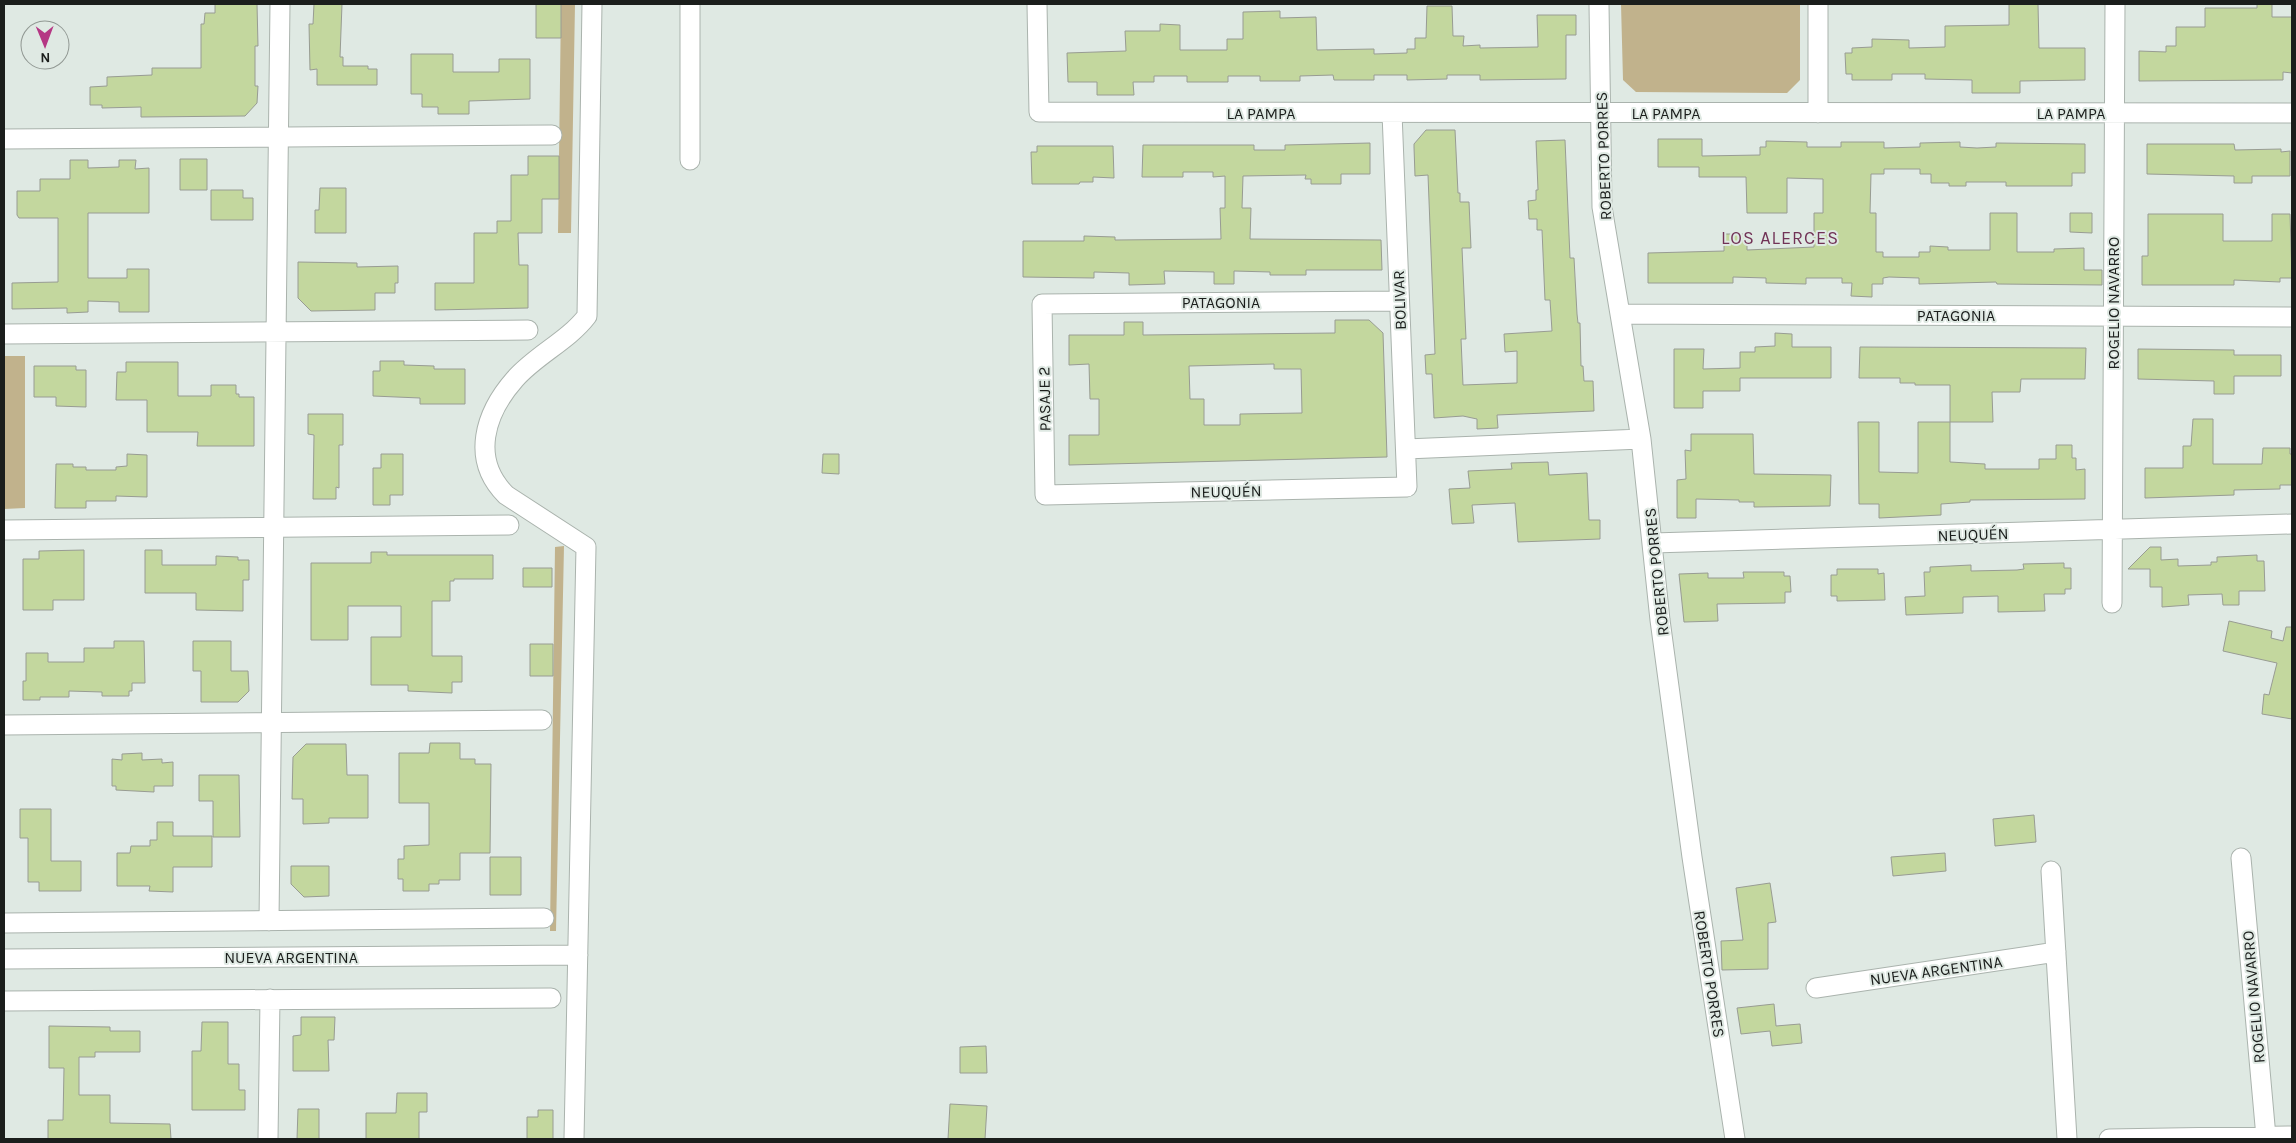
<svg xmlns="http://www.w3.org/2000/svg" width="2296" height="1143" viewBox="0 0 2296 1143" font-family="Karla,sans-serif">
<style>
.green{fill:#c1b28c}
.building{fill:#c3d79e;stroke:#989c93;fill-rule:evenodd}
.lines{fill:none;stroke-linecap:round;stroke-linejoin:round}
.minor-casing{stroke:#aab3ad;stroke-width:21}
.minor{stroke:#fff;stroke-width:19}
.labels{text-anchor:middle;stroke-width:4;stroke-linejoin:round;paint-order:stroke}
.street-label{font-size:16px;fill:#1b1e1c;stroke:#dfe9e3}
.neighbourhood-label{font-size:18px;letter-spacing:1px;fill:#713256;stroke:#dfe9e3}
</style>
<rect width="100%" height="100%" fill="#dfe9e3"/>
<!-- green -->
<path class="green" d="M561,4H575L571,233H558Z
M1621,4H1800V80L1787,93L1636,92L1623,80Z
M4,356H25V508L4,509Z
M564,546L556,931H550L555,547Z"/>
<!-- building -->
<path class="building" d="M215,4H257L258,46H255V86H258L257,103L245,116L141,117V107L102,108V105H90V87L107,86V77L152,75V68H201V24H204L205,13H215Z
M314,4H342L340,57H343V66H368V69H377V85H317V69L310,70L309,24H313Z
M536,4H561V38H536Z
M2009,4H2038L2039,48H2085V80L2020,81V93H1972V80L1925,79V74H1892V80H1852V74H1846L1845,53H1852V48L1872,47V39L1909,40V48L1945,47V26L2009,25Z
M2257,4H2272V17H2292V73L2283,72V80L2139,81V51L2166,52V46H2176V27H2205V8H2257Z
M1427,6H1452L1453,36H1464L1463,46L1480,45V48L1538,47L1537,15H1576V35H1566V79L1480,80V75H1447V79L1407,80V75H1374V80H1334L1333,75L1300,76V81H1260V76H1228V82H1187V76H1154V82H1133L1134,95H1097V82H1068L1067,53L1126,51L1125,31H1160V24L1180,25V50H1227V39H1243V12L1280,11V18L1316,17L1317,50L1374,49V54L1407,53V49H1415V38H1426Z
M411,54H453V72H499V59H530V99L469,101V114H438V107H422V94H411Z
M1426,130H1455L1458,193H1460V202H1469L1471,248H1462L1466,339H1461L1463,385L1517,383V351L1505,352L1504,334L1552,331L1550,300H1545L1542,230H1537V219H1529L1528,201L1536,200V190H1538L1536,141L1565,140L1570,258H1574L1577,314L1578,323H1580L1581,366H1583L1584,381H1593L1594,411L1497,415L1498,428L1477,429V419L1463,416L1434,418L1432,374H1426L1425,355L1435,354L1428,175L1415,176L1414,147V144Z
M1658,139H1702V156L1760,155V147H1766V141L1807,142V147H1841V142H1884V148L1920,147V143L1960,142V147L1977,148L1996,147V143L2085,144V173H2072V186H2006V182H1966V186H1949V183H1931V174H1920V169H1884V174H1871L1870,213H1876V252H1883V257H1919V252H1930V246L1948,247V250H1990V213H2017V252H2054V249L2084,248V270H2102V285L1997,284L1996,282L1919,284V278L1889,277L1883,278V284H1872V297L1851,296L1852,283H1842V278H1806V284L1766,283V278L1733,277V283H1648V253L1724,251V234H1747V250L1814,247V213H1823V179L1787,178V213H1747L1746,177H1699V167H1658Z
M1370,143V174H1341V184H1311V179H1305L1306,175L1243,176L1242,208H1251L1250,239L1381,240L1382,270H1306V275H1270V272L1234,271V284H1214V272L1164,271L1165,284L1129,285V273L1094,272V278L1023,277V241H1084V236L1115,237V240L1221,239L1220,208H1225V176L1213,177V172H1183V177H1142L1143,145H1254V150H1285V145Z
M2147,144H2234L2235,150L2281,149V152L2290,151V176H2252V183H2234V176L2147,174Z
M1037,146H1113L1114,178L1093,177V182H1080L1079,184H1032L1031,152H1037Z
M528,156H559V199H542V233H518L519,265H528V308L435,310V283H474V233H497V221H511V175H528Z
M180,159H207V190H180Z
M70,160H88V168L119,167V160H136L135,169L149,168V213H88V278H127V269H149V312H119V302L88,301V312L67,313V308L12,309V283L58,282V218H19L17,215V191H40V179H70Z
M320,188H346V233H315V210H319Z
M211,190H243V198H253V220H211Z
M2070,213H2092V233L2070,232Z
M2148,214H2223V241H2272V214H2290L2292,278H2280V282L2234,280V285H2142V256H2148Z
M298,262L357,263V267L398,266V283H395V293H375V310L311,311L298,298Z
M1335,320H1369L1383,333L1387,457L1069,465V435H1099V399H1090L1089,364L1069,365V335H1124V322H1143V335L1335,333ZM1274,364V369H1301L1302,413L1240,414V425H1204V399H1190L1189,366Z
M1775,333L1792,334V347H1831V378H1740V391H1703V408H1674V349H1704L1703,369L1740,368V352H1755V347L1775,346Z
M1860,347L2086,348L2085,379H2021L2020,392H1992L1993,422H1950V385H1915V383H1900V378H1859Z
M2138,349L2234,350V355H2281V376H2234V394H2214V381L2138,379Z
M380,361H404V365L434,366V369H465V404H420V398L373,396V371H380Z
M126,362H178V396H211V385H236V394H239V397H254V446H197L198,432H147V400H116L117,372H126Z
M34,366H76V370H86V407L56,406V397H34Z
M308,414H343V445H339V488L336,487V499H313L314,435L308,434Z
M2193,419H2213V464H2262L2263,448H2290V454H2292V485H2280V489L2234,490V495L2145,498V468H2183V446H2191Z
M1858,422H1879V472L1918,473V422H1950V462L1985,464V469H2039V459H2056V445H2072V458H2076V470L2085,469V499L1970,500V502L1941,504V515L1879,518V504H1859Z
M1691,434H1753L1754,474L1831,475L1830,506L1754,507V502H1739V500L1696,499V518H1677V480L1686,479L1685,450L1691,451Z
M127,454L147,455V497L116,496V501H86V508H55L56,464H73V467H86V470H116V467L127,466Z
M381,454H403V495H390V505H373V468H381Z
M823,454H839V474L822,473Z
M1548,462L1549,475L1587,473L1589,520H1600V539L1518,542L1515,503L1472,505L1474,523L1452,524L1449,489L1470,488L1468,471L1512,469L1511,463Z
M2150,547H2161V560L2178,559V566L2211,565V562H2217V557L2257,555V561H2264L2265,591H2239V605H2223L2222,594L2188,595L2189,605L2162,607V587H2150V569H2128Z
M84,550V600H53V610H23V559H39V551Z
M145,550H162V565H216V556L238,557V560H249V580H243V611L196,610V593H145Z
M371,552H387V555H493V579H454V581H450V601H432V656H462V682H452V693L408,691V685H371V637H401V606H348V640H311V563H371Z
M2064,563V568H2071V589H2065V594H2044L2045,611L1998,612V596L1963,597V613L1906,615L1905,597L1925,596L1924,572H1930V567L1971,565V571L2017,570L2024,569L2023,564Z
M523,568H552V587H523Z
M1837,569H1878V574L1884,573L1885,600L1837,601V596H1831V575H1837Z
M1743,572H1784V576H1790L1791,592H1785V603L1717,604L1718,621L1684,622L1679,574L1708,573V578H1744Z
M2229,621L2272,631L2271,638L2283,641L2286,627H2292V719L2262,714L2264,694L2269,695L2277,663L2223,651Z
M114,641H144L145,683H132V691H129V696H102V692L69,691V697H40V700H23V681H26V653H48V662H84V648H114Z
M193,641H231V671H248L249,691L238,702H201V671H193Z
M530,644H553V676H530Z
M430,743H460V759H475V764H491L490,853H460V880H439V884H429V891H403V879H398V859H404V846L429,845V803H399V753H429Z
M306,744H346L347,775H368V818H329V823L303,824V799H292L293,757Z
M142,753V760L162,759V763L173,762V786H154V792L116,790V786H112V759L122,760V754Z
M199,775H239L240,837H213V801H199Z
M20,809H51V861H81V891H39V882H28V838H20Z
M2034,815L2036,842L1995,846L1993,819Z
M157,822H173V836H212V867H173V892L149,891L150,886H117V853H130L131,846H150V840H157Z
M1945,853L1946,871L1893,876L1891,857Z
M490,857H521V895H490Z
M291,866H329V896L304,897L291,884Z
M1770,883L1776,922L1768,923V969L1722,970L1721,941L1743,940L1736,888Z
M1774,1004L1776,1026L1800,1024L1802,1043L1772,1046L1770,1031L1741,1034L1737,1008Z
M301,1017H335L334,1040H328L329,1071H293V1036L301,1035Z
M202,1022H228V1064H239V1090H245V1110H192V1051H201Z
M49,1026L110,1027V1031H140V1052H95V1057H79V1095H110V1123L170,1124L171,1139H48V1120H63L64,1068H49Z
M986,1046L987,1073H960V1047Z
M397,1093H427V1112H419V1139H366V1113H396Z
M950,1104L987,1106L985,1139H948Z
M298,1109H319V1139H297Z
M538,1110H553V1139H527V1117H538Z"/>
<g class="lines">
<!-- minor casing -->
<g class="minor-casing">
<path id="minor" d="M1037,4L1039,112L2292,113
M1599,4L1602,207L1641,439L1660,620L1692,857L1735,1139
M1392,113L1407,487L1045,495L1042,304L1399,301
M1818,113V4
M4,139L552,135
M690,160V4
M1620,314L2292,317
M4,334L528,330
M1406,449L1641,439
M4,530L509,525
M1653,543L2292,524
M2112,603L2115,4
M4,725L542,720
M2241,858L2266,1137
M2051,871L2067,1139
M269,921L280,4
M4,923L544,918
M4,959L578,955
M1816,988L2056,952
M4,1001L551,998
M268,1139L270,999
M574,1139L586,547L506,495C470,459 485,413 515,379C536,355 568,341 587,316L592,4
M2109,1139L2292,1136"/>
</g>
<!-- minor -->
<use href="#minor" class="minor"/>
</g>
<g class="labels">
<!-- street labels -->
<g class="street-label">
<text x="1261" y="119">LA PAMPA</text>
<text x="1666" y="119">LA PAMPA</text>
<text x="2071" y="119">LA PAMPA</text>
<text transform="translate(1603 156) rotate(-92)" y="6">ROBERTO PORRES</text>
<text transform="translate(1399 300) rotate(-92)" y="6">BOLIVAR</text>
<text x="1221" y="308">PATAGONIA</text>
<text transform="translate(2113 303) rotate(-90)" y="6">ROGELIO NAVARRO</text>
<text x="1956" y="321">PATAGONIA</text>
<text transform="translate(1044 399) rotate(-91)" y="6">PASAJE 2</text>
<text transform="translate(1226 491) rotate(-1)" y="6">NEUQUÉN</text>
<text transform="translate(1973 534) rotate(-2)" y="6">NEUQUÉN</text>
<text transform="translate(1656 572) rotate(-96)" y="6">ROBERTO PORRES</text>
<text x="291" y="963">NUEVA ARGENTINA</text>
<text transform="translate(1936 970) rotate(-8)" y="6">NUEVA ARGENTINA</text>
<text transform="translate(1710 974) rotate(81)" y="6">ROBERTO PORRES</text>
<text transform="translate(2253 997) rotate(-95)" y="6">ROGELIO NAVARRO</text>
</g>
<!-- neighbourhood labels -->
<g class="neighbourhood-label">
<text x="1780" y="244">LOS ALERCES</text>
</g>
</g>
<!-- border -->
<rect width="2296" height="1143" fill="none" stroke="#1b1e1c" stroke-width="10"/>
<!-- north arrow -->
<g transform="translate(45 45) rotate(179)"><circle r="24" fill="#dfe9e3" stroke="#919893"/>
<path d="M0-4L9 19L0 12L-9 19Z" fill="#b53784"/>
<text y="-8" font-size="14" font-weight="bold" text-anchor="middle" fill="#1b1e1c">N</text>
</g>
</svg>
